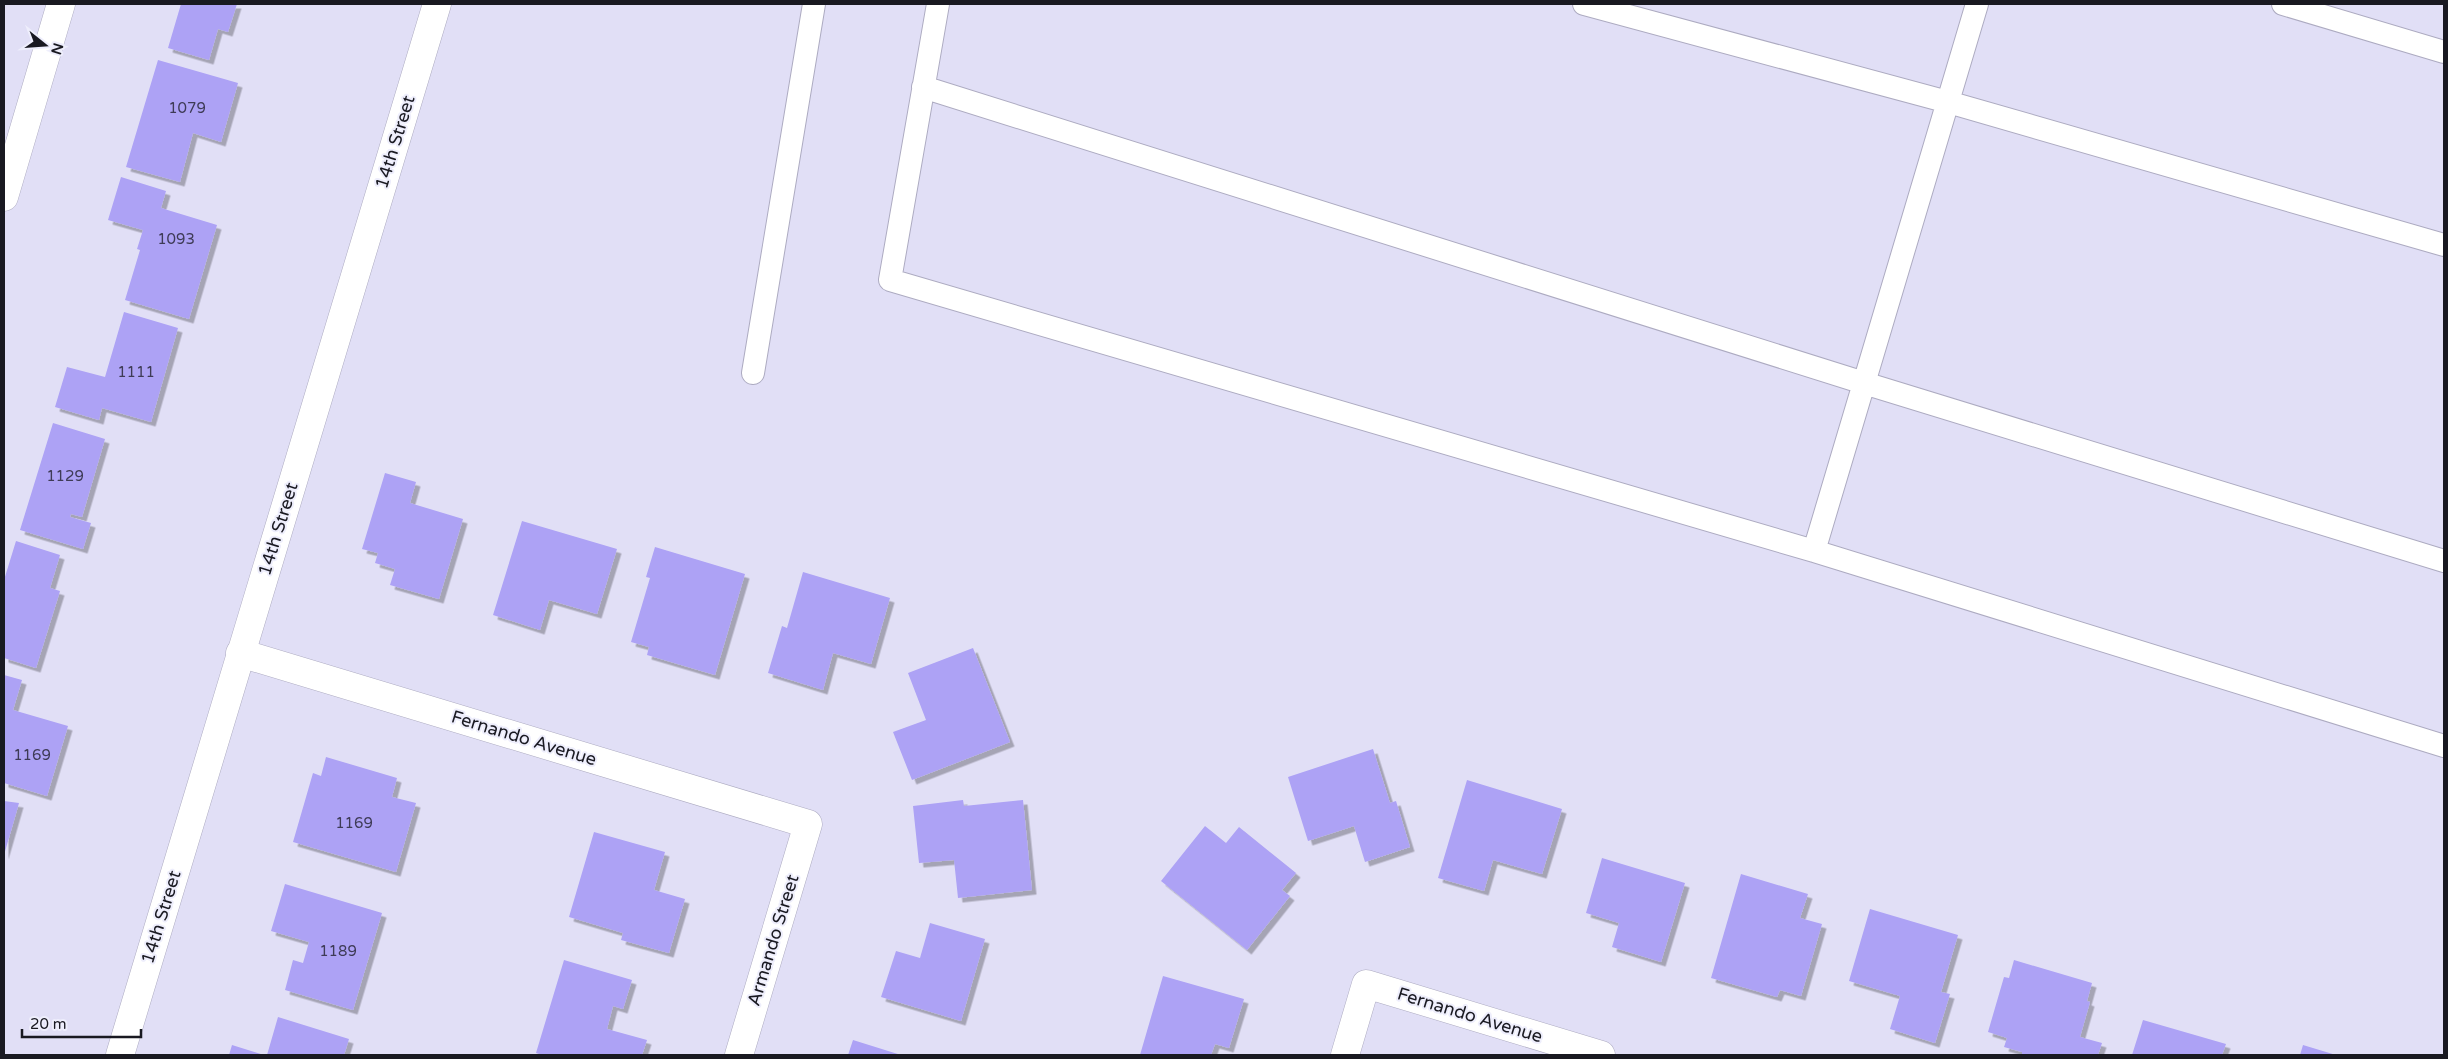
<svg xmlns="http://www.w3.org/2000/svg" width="2448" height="1059" viewBox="0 0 2448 1059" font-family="'Varela Round',sans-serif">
	<defs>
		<filter id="shadow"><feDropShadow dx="4.5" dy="4.5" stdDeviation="0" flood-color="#0004"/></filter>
	</defs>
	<rect width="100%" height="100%" fill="#e1dff6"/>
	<path fill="#ada2f5" filter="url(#shadow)" d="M181,4H237L228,32L218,29L209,60L168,48Z
		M158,60L238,83L221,142L193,133L180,182L126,167Z
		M121,177L166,191L161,208L217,225L189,319L125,300L140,250L137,249L143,230L108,220Z
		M124,312L178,328L151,422L102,408L99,420L55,407L67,367L105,377Z
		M53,423L105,439L82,517L71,514L70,517L91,523L83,549L20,530Z
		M385,473L416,482L410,503L463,519L439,599L390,585L395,569L375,563L378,553L362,549Z
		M522,521L617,549L597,614L549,600L540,630L493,615Z
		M16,541L60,555L50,588L60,591L36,668L4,658V580Z
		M655,547L745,574L715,675L647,655L649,647L631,642L650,578L646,577Z
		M803,572L890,598L871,664L833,653L823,690L768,673L782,626L787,628Z
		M973,648L1010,742L912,780L893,732L926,720L908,673Z
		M4,675L22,680L13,710L68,726L47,796L4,783Z
		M1373,749L1390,803L1396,801L1410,847L1365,862L1354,826L1308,841L1288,777Z
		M326,757L397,778L392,797L416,803L396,872L293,842L313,773L321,776Z
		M1467,780L1562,809L1542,874L1493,860L1484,891L1438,878Z
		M963,800L964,806L1023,800L1032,890L958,898L954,860L919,863L913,806Z
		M4,801L19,803L4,855Z
		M1205,826L1226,843L1239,827L1296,873L1282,890L1290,896L1247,950L1161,881Z
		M594,832L665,852L654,890L685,899L669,953L621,940L623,933L569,917Z
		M1602,858L1685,883L1661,962L1612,947L1619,923L1586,913Z
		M1741,874L1808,894L1800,918L1822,924L1801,996L1780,990L1777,997L1711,978Z
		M285,884L382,913L353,1010L285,990L293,960L303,963L309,942L271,931Z
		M1870,909L1958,935L1941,992L1950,994L1935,1043L1890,1029L1900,996L1849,981Z
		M930,923L985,939L961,1021L881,997L896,951L920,958Z
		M564,960L632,980L623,1009L613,1006L607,1029L647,1040L642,1055H542L536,1053Z
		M2014,960L2092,983L2087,1001L2090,1002L2080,1037L2102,1043L2098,1055H2022V1052L2004,1047L2007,1038L1988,1032L2004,977L2009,978Z
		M1163,976L1244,999L1229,1048L1215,1044L1211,1055H1140Z
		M278,1017L349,1039L344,1055H267Z
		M2143,1020L2226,1044L2222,1055H2132Z
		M853,1040L901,1055H848Z
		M232,1045L264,1055H229Z
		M2303,1045L2336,1055H2300Z"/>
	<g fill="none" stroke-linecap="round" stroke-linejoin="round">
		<g stroke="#adabc1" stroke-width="24">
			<path id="service" d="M938,4L890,280L1814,551L2444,746
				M1584,4L1948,102L2444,245
				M2283,4L2444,52
				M923,87L1864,383L2444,561
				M753,373L814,4
				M1814,551L1977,4"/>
		</g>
		<g stroke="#adabc1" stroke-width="29">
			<path id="minor" d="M4,197L61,4
				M240,653L808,824L739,1055
				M1345,1055L1366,984L1601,1055"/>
		</g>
		<g stroke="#adabc1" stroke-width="29">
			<path id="tertiary" d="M120,1055L437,4"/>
		</g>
		<use href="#service" stroke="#fff" stroke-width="22"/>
		<use href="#minor" stroke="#fff" stroke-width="28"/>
		<use href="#tertiary" stroke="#fff" stroke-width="28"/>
	</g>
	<g text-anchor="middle" stroke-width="4" stroke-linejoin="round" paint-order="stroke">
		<g font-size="15" fill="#3e3b56">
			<text x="187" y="113">1079</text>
			<text x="176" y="244">1093</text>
			<text x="136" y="377">1111</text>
			<text x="65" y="481">1129</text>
			<text x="32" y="760">1169</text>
			<text x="354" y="828">1169</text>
			<text x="338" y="956">1189</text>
		</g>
		<g font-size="18" fill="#191921" stroke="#eeeefc">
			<text transform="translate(395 142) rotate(-73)" y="6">14th Street</text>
			<text transform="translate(278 529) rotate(-73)" y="6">14th Street</text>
			<text transform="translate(524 738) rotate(17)" y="6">Fernando Avenue</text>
			<text transform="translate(161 917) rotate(-73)" y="6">14th Street</text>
			<text transform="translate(773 940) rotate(-73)" y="6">Armando Street</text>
			<text transform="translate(1470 1015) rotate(17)" y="6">Fernando Avenue</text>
		</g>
	</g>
	<rect width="2448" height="1059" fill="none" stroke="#191921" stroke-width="10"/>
	<g transform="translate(45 45) rotate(107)" stroke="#eeeefc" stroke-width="4" paint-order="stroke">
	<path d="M0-4L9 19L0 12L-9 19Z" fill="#191921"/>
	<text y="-8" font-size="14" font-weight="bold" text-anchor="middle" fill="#191921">N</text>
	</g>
	<path d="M22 1029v8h119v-8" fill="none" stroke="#191921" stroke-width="2.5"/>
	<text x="30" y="1029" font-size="15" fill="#191921" stroke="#eeeefc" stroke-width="4" paint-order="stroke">20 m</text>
</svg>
